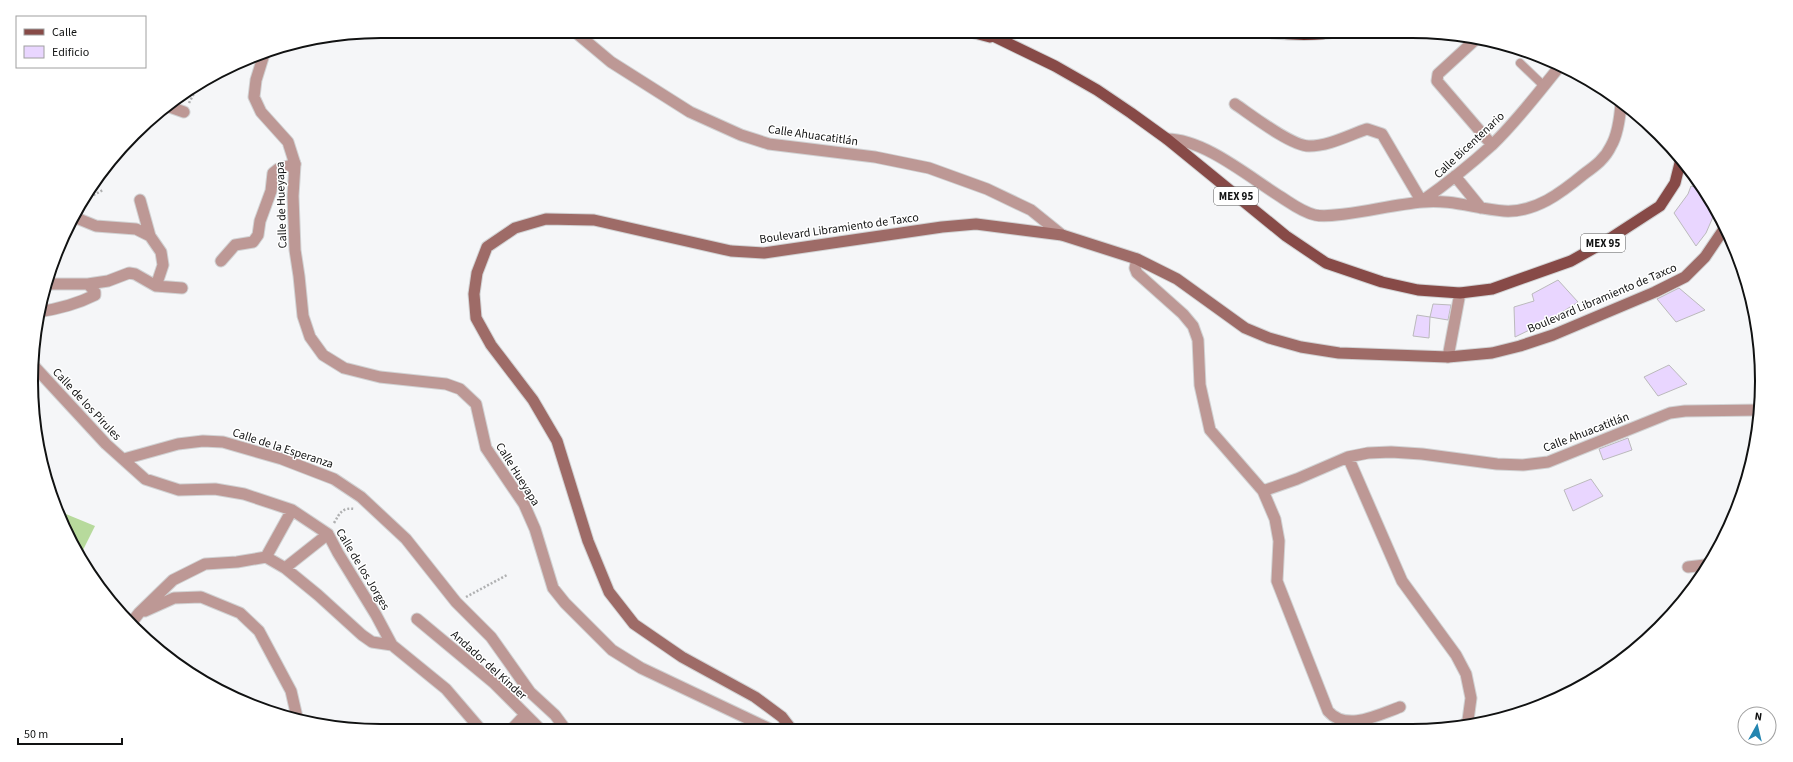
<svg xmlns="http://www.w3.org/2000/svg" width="1793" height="762" viewBox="0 0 1793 762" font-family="'Source Sans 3',sans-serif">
	<rect width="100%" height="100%" fill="#f5f6f8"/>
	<path fill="#b7da9c" d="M61,512L95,526L79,558L78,556Z"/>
	<path fill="#e9d6ff" stroke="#bbbabc" d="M1691,186L1703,190L1716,210L1706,233L1696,246L1674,213L1688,194Z
		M1558,280L1578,302L1548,321L1515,337L1514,307L1534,301L1532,294Z
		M1679,288L1705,310L1676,322L1657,299Z
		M1433,304L1451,305L1448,320L1430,317Z
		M1417,315L1430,317L1429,338L1413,336Z
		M1669,365L1687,384L1658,396L1644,377Z
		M1628,438L1632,450L1603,460L1599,449Z
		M1591,479L1603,496L1573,511L1564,490Z"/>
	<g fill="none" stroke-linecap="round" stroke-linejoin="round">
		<g stroke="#d1d2d3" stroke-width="10">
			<path id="service" d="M1520,63L1544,86"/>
		</g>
		<g stroke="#d1d2d3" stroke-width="13">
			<path id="pedestrian" d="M221,261L235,245L253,242L258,235L260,221L271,191L273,173L278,169L295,164"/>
		</g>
		<g stroke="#d1d2d3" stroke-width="13">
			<path id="minor" d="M574,31L611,62L690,112L741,135L769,144L875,157L929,168L987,189L1031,210L1062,235
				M1474,41L1438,74L1437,81L1492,145
				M265,51L256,80L254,97L261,112L288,142L295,164L293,196L295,250L299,276L303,316L310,337L323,355L344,368L380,377L446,384L460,389L476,404L486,448L524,504L535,529L553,588L565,603L612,650L641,668L772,730
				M1235,104C1250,114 1291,146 1309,146C1329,146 1349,135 1367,129L1382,134L1422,202
				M167,106L184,112
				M1167,139C1204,139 1249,177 1281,197C1292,204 1302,212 1315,215C1325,217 1336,215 1345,214C1371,211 1397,204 1423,202C1450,199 1477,209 1504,211C1535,213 1561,193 1584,174C1595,166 1605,159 1611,146C1618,134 1620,117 1621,103
				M1455,176L1481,208
				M140,200L150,236L161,252L163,265L156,286
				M1422,201C1446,184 1470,165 1492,145C1517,121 1538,93 1560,66
				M74,217L96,226L136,229L150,236
				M1137,259L1135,268L1137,273L1183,314L1193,326L1198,340L1200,385L1210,430L1263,491L1275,519L1279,541L1277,581L1328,711C1346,732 1378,715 1400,707
				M48,284H88L108,281L129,273L135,274L156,286L182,288
				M38,312C58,309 77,304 95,295V292L88,284
				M1448,357L1460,293
				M33,365L106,444L145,479L179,490L215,489L244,494L292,510L328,534L338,553L376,615L392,645L446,689L482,731
				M1348,457L1402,581L1456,655L1466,674L1471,698L1468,720L1464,726
				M124,459L178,444L203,441L223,442L282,459L334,479L361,497L406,539L456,602L491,637L530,692L555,715L566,730
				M1263,491L1297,479L1348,457L1368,453L1391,452L1422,454L1497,464L1523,465L1548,462L1670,413L1685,411L1760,410
				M266,557L292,510
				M1688,567L1705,565
				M285,568L328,534
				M145,611L174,598L201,597L240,613L259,631L291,691L297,717
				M417,619L494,683L542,731
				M132,622L139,613L173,580L205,564L237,562L266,557L285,568L318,595L362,635L372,642L392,645
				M510,731L525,715"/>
		</g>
		<g stroke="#d1d2d3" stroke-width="13">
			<path id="secondary" d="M792,730L782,717L755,697L682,657L634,624L609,592L588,541L557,441L533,400L491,345L476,318L474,294L477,273L487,247L515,228L546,219L594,220L731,251L764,253L942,227L976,224L1062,235L1137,259L1177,279L1245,328L1269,338L1301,347L1339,353L1448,357L1492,353L1520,346L1553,335L1655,292L1685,277L1705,257L1726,226"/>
		</g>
		<g stroke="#d1d2d3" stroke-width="13">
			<path id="primary" d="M967,31L990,37
				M983,31L1055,66L1097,90L1131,113L1167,139L1286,236L1326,263L1382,282L1418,290L1460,293L1492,289L1571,261L1603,243L1660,206L1675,183L1681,159"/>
		</g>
		<g stroke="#d1d2d3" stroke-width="14">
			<path id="motorway" d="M1260,31C1285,34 1313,36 1339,31"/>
		</g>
		<path stroke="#afb0b1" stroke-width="2.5" stroke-dasharray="2 2" stroke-linecap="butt" d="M189,103L200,82
			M86,196L90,197L103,190
			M334,523C340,513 342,507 355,509
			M466,597L507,575"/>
		<use href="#service" stroke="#bd9895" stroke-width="8"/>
		<use href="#pedestrian" stroke="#bd9895" stroke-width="11"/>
		<use href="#minor" stroke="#bd9895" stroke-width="11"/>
		<use href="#secondary" stroke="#9e6b67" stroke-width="11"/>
		<use href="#primary" stroke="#874a47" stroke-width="11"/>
		<use href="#motorway" stroke="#722e2b" stroke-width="12"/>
	</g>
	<g text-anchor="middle" stroke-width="3" stroke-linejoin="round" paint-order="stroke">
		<g fill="#fff" stroke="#585959" stroke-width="1">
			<rect x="1214" y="187" width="44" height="18" rx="3"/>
			<rect x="1581" y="234" width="44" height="18" rx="3"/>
		</g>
		<g font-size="11" font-weight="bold" fill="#111212">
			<text x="1236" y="200">MEX 95</text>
			<text x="1603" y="247">MEX 95</text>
		</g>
		<g font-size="12" fill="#111212" stroke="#fff">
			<text transform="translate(813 135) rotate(8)" y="4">Calle Ahuacatitlán</text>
			<text transform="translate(1469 145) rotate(-43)" y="4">Calle Bicentenario</text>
			<text transform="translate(281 205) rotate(-92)" y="4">Calle de Hueyapa</text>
			<text transform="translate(839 228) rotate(-8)" y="4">Boulevard Libramiento de Taxco</text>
			<text transform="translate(1602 298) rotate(-23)" y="4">Boulevard Libramiento de Taxco</text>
			<text transform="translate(87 404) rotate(47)" y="4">Calle de los Pirules</text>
			<text transform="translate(1586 432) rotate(-21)" y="4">Calle Ahuacatitlán</text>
			<text transform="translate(283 448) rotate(18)" y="4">Calle de la Esperanza</text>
			<text transform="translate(518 474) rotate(58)" y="4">Calle Hueyapa</text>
			<text transform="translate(363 569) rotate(59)" y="4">Calle de los Jorges</text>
			<text transform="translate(489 665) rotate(42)" y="4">Andador del Kinder</text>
		</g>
	</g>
	<path d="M0 0H1793V762H0ZM381 38H1412A343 343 0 0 1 1755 381V381A343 343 0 0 1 1412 724H381A343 343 0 0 1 38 381V381A343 343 0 0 1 381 38Z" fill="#fff" fill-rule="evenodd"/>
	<path fill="none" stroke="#111212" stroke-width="2" d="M381 38H1412A343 343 0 0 1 1755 381V381A343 343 0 0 1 1412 724H381A343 343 0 0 1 38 381V381A343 343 0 0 1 381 38Z"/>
	<rect x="16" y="16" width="130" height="52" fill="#ffffff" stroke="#a0a0a0"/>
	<rect x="24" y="29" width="20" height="6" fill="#874a47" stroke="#a0a0a0"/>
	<text x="52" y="36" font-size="12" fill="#111212">Calle</text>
	<rect x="24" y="46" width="20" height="12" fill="#e9d6ff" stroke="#a0a0a0"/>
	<text x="52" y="56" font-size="12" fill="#111212">Edificio</text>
	<g transform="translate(1757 726) rotate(8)"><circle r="19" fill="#ffffff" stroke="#a0a0a0"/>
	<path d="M0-3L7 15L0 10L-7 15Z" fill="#2385b0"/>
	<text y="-6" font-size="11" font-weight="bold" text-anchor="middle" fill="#111212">N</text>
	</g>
	<path d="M18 738v6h104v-6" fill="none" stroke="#111212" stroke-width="2"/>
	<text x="24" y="738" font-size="12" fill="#111212" stroke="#ffffff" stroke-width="3" paint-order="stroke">50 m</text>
</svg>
